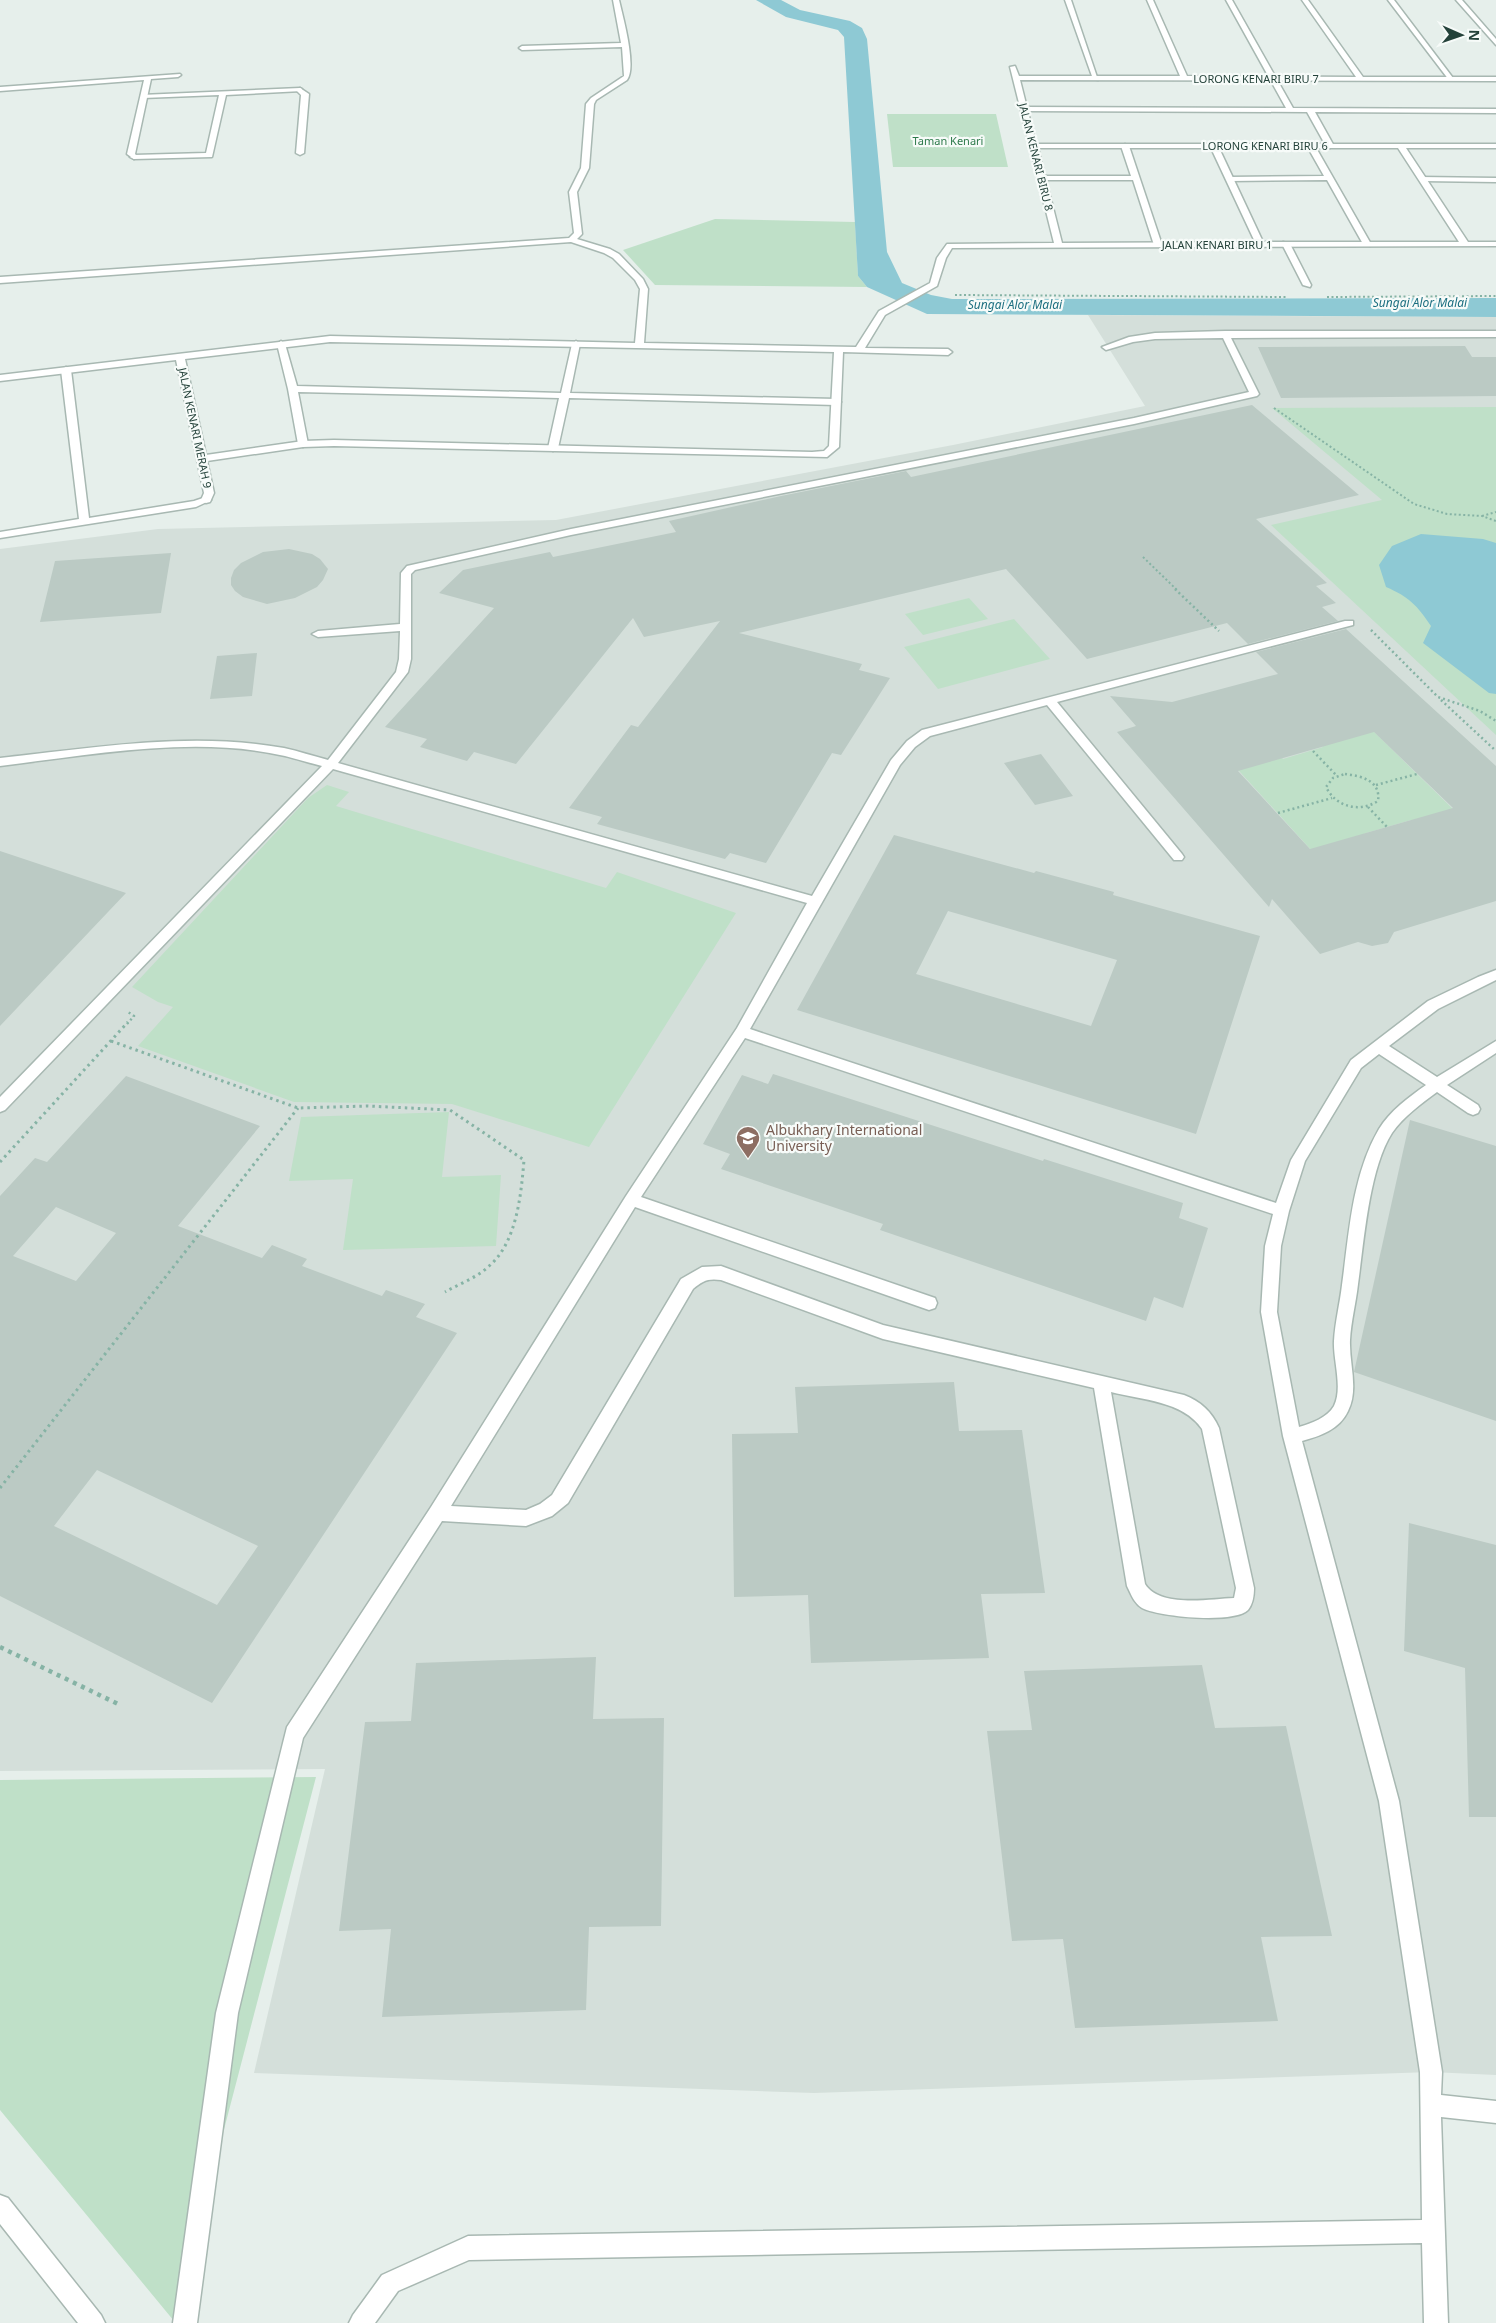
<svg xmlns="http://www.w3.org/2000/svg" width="1496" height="2323" viewBox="0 0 1496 2323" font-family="'Noto Sans',sans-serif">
	<rect width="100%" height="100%" fill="#e6efeb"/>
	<path fill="#d4dfda" d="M1088,315L1496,317V2075L1431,2072L814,2093L254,2073L325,1769L0,1771V549L158,529L556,520L953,445L1145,406Z"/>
	<path fill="#bfe0c8" d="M887,114H996L1008,167H893Z
		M715,219L855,222L858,276L867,287L655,285L623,250Z
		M1496,407V735L1271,525L1382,500L1272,408Z
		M969,598L988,619L923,635L905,614Z
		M1014,619L1050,659L938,689L904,647Z
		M1366,724L1458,814L1417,826L1411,820L1366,833L1323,863L1230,761L1275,750L1283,759L1323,747L1315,738Z
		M327,785L349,792L336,806L606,888L617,872L736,913L589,1147L452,1104L294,1102L138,1046L173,1007L158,1002L132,987L308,798Z
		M449,1112L442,1177L501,1175L496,1246L343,1250L353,1179L289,1181L301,1117Z
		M316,1777L174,2321L0,2110V1780Z"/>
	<path fill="#8ec9d4" d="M756,0H781L800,10L850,21L862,28L867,39L887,252L902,283L931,295L952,299L1496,298V317L927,314L867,287L858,276L844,37L838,30L786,17Z
		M1421,534L1483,539L1496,543V694L1489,693L1423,643L1431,626C1417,605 1409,597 1386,587L1379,565L1392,546Z"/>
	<path fill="#bbcac4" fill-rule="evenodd" d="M1465,346L1472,357H1496V396L1281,398L1258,347Z
		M1252,405L1359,495L1256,519L1327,583L1316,586L1336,603L1322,607L1338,621L1248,644L1227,623L1087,659L1006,569L739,633L862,664L859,670L890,678L841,755L832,753L766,863L730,853L725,859L597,824L602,817L569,808L631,725L638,727L720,621L644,637L633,618L516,764L474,752L467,761L420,747L427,739L385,727L494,608L439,593L463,570L550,552L553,557L676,532L669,521L781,496L906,471L911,477Z
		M289,549L312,554L320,559L328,569L323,580L317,587L295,598L267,604L243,597L235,591L231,585V578L234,570L241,563L263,552Z
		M171,553L161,613L40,622L55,561Z
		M1346,629L1496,766V901L1394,932L1388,943L1372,946L1358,942L1320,954L1272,899L1269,907L1117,732L1136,726L1110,696L1172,702L1278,674L1256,652ZM1374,732L1453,808L1310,849L1238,771Z
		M257,653L252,696L210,699L217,656Z
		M1041,754L1073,796L1035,805L1004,763Z
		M894,835L1034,873L1036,871L1114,892L1113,895L1260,936L1196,1134L797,1010ZM948,911L1117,960L1091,1026L916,974Z
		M0,851L126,893L0,1026Z
		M773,1074L1043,1161L1044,1159L1183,1203L1179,1218L1208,1228L1183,1308L1154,1297L1146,1321L880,1230L883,1224L721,1169L730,1154L703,1144L742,1075L768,1084Z
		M126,1076L260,1126L178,1226L262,1258L272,1245L307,1259L302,1266L382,1296L386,1290L425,1304L416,1317L457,1333L212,1703L0,1596V1196L35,1158L47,1162ZM56,1207L116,1233L76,1281L13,1256ZM97,1470L258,1546L217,1605L54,1526Z
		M1410,1120L1496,1146V1421L1354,1372Z
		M954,1382L959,1431L1022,1430L1045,1593L981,1594L989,1658L811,1663L808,1595L734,1597L732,1434L798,1433L795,1387Z
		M1409,1523L1496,1545V1817H1469L1465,1668L1404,1651Z
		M596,1657L593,1719L664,1718L661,1926L589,1927L586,2010L382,2017L391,1929L339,1931L365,1722L411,1721L416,1663Z
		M1202,1665L1215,1728L1286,1726L1332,1936L1261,1937L1278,2021L1075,2028L1063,1939L1012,1941L987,1731L1032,1730L1024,1671Z"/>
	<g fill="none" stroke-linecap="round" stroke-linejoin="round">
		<g stroke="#a8b8b2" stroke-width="3">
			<path id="lane" d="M1065,0H1071L1098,80L1093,79Z
				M1226,0H1232L1293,108L1496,109V113L1315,112L1334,146L1330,148L1326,146L1307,112L1024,111L1020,109L1024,107L1286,108Z
				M1388,0H1394L1453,78V80H1449Z
				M300,88L302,89V91L226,95L212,157L134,159L130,157L134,155L206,153L219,95L143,98L141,97V95Z
				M1125,144L1129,146L1162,245L1161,247L1154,245L1133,180H1041L1037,178L1041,176H1131L1121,146Z
				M1311,144L1315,146L1371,244L1370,246L1363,244L1327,180L1230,181L1226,179L1230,177L1324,176L1307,146Z
				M1420,177L1496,178V182L1423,181L1419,179Z
				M1283,242L1290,244L1311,285L1310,287L1303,285L1282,244Z
				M1225,331H1496V337L1231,338L1259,394L1257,396L1134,424L571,535L415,570L411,574V659L408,672L338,763L812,896L891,760L907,741L922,730L1345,621H1353V625L1057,702L1182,854L1184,857L1182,860H1174L1047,705L930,736L915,747L900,765L750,1029L1276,1203L1291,1160L1351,1060L1428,1001L1478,977L1496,970V980L1438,1009L1389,1046L1437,1077L1496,1041V1053L1447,1085L1478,1105L1480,1109L1478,1113L1473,1115L1468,1113L1437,1092C1421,1104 1404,1116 1392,1133C1369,1169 1364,1241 1358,1284C1356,1303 1351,1321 1350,1340C1349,1364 1359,1389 1348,1411C1339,1430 1320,1436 1302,1441L1399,1801L1442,2072L1441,2095L1496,2101V2123L1441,2117L1448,2323H1424L1422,2243L469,2260L398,2291L375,2323H349L353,2315L382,2275L468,2236L1422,2220L1420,2072L1379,1801L1283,1436L1261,1312L1265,1246L1273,1214L745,1038L641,1197L935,1298L937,1303L935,1308L929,1310L635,1207L451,1506L526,1510L540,1504L552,1495L681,1279L702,1267L721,1266L883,1325L1184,1395C1200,1401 1212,1412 1219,1428L1254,1588C1254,1595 1253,1604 1248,1610C1234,1624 1159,1617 1142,1608C1134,1603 1131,1594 1127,1586L1094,1388L883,1339L721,1280C708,1278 702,1281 693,1289L568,1503L552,1516L526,1526L442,1521L303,1738L238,2013L197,2323H173L216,2013L287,1727L431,1507L626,1196L737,1028L807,903L333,769L5,1110L0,1112V1097L322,766C310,763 297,759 285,756C195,735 91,755 0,766V758C94,748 190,731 284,748C298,751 313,756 328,760L396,672L399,659L400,631L318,637L312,634L318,631L400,624L401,573L407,566L571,529L1134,418L1249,392L1223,338L1155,339L1133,342L1106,350L1102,347L1129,337L1155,333ZM1379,1054L1426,1085C1409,1097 1390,1111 1379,1129C1352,1175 1349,1234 1342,1285C1340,1303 1335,1322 1334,1341C1333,1360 1343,1388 1334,1406C1327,1418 1312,1423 1299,1427L1277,1312L1281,1246L1289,1211L1305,1161L1361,1068ZM1111,1392C1142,1400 1183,1401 1202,1429L1236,1588L1234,1598C1209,1599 1160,1608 1145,1584Z
				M576,341L580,344L570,393L836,399L841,402L836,405L569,398L558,448L553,451L548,448L559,398L298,392L308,444L303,447L298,444L288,389L277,344L281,341L285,344L297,386L561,393L572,344Z
				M66,367L71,370L89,518L194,501L206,497L211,500L196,507L0,538V532L79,519L61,370Z"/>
		</g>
		<g stroke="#a8b8b2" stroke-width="3">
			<path id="street" d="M613,0H619C623,17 637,67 627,80L596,100L594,104L589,168L577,192L582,234L577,239L610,249L619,254L643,279L648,289L644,343L856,347L879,311L930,283L937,258L947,244L1054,243L1010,67L1015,66L1019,76H1180L1147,0H1153L1187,76L1356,77L1302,0H1308L1363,77H1496V81L1020,80L1036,144H1496V148H1406L1468,242H1496V246L952,248L946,258L937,286L885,315L865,348L948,349L952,352L948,355L843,352L839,447L827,457L334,446L303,447L207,461L214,493L210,502L206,503L201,500L204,493L176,360L0,381V375L330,336L635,343L640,289L635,280L613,258L604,253L571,242L0,283V277L569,238L574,233L569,192L581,168L586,104L591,98L624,76L622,47L522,50L519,48L522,46L621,43ZM1038,148H1211L1255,242L1062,243ZM1219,148H1398L1459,242H1263ZM330,342L834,352L829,446L824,451L812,452L334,440L303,441L206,455L185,359Z
				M1456,0H1462L1496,39V45Z
				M180,74L181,75L178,77L151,79L135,154L138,157L134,159L127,154L144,80L0,91V87Z
				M300,88L309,94L304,153L300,155L296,153L301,95L296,90Z
				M0,2195L8,2198L101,2315L105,2323H78L0,2224Z"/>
		</g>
		<path stroke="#86b3a5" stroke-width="2" stroke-dasharray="2 2.5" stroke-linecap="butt" d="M955,295L1288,297
			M1327,297L1496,296
			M1274,408L1414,504L1447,514L1482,516L1496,521
			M1482,516L1496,512
			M1143,557L1177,590"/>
		<path stroke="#86b3a5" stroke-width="2.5" stroke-dasharray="2 3" stroke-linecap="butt" d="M1175,589L1219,631
			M1371,630L1438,697L1480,711L1496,721
			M1441,700L1496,751
			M1313,751L1337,776
			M1345,774C1362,776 1381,781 1378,801C1359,813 1336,807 1326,787L1333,778Z
			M1376,785L1417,774
			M1368,807L1387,827
			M1278,813L1332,798
			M127,1024L134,1016L128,1012"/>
		<path stroke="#86b3a5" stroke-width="3" stroke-dasharray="2.5 4" stroke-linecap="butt" d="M111,1041L298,1108L368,1106L450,1110L524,1160C521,1195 517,1243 488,1267C476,1278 459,1284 445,1292
			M0,1162L128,1022
			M0,1488L298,1108"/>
		<path stroke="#86b3a5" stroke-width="4.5" stroke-dasharray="4 5" stroke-linecap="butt" d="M0,1647L118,1704"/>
		<use href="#lane" fill="#fff" fill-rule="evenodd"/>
		<use href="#street" fill="#fff" fill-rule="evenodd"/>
	</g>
	<defs>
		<g id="university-pin" transform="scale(1.25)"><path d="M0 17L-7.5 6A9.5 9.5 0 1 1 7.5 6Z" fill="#8d6e63" stroke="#f7fbf9"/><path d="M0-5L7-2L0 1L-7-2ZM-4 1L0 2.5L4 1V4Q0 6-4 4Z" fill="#fff"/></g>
	</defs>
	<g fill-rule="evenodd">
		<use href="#university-pin" x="748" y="1138"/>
	</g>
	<g text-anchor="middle" stroke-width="4.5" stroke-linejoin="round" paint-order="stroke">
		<g font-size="11" fill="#24423a" stroke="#f7fbf9">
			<text x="1256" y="83">LORONG KENARI BIRU 7</text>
			<text x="1265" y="150">LORONG KENARI BIRU 6</text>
			<text transform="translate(1036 157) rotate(76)" y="4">JALAN KENARI BIRU 8</text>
			<text x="1217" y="249">JALAN KENARI BIRU 1</text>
			<text transform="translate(195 428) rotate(78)" y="4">JALAN KENARI MERAH 9</text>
		</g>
		<g font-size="11" fill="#2d7a4b" stroke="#f7fbf9">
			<text x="948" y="145">Taman Kenari</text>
		</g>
		<g font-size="12" font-style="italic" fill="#1c6f80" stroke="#f7fbf9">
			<text x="1420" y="307">Sungai Alor Malai</text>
			<text x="1015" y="309">Sungai Alor Malai</text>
		</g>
		<g font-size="14" fill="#785e54" stroke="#f7fbf9" text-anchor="start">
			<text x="766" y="1135">Albukhary International<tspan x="766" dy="16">University</tspan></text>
		</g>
	</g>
	<g transform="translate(1461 35) rotate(92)" stroke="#f7fbf9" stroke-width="4" paint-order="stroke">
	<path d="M0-4L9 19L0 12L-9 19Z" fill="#24423a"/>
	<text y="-8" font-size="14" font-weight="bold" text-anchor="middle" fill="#24423a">N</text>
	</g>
</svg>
